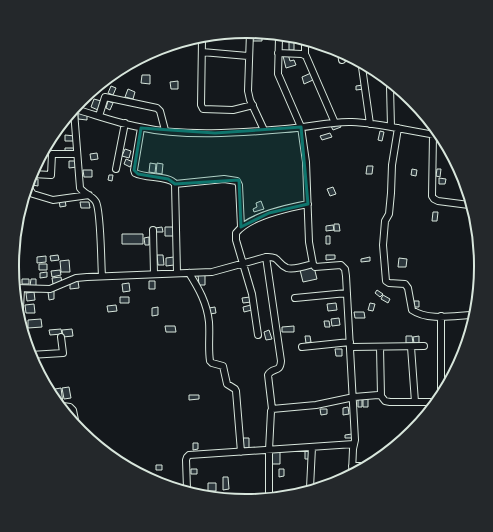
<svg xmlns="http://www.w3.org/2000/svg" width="493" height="532" viewBox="0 0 493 532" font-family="'Roboto Serif',serif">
	<rect width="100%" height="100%" fill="#14181c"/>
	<path fill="#2c363c" stroke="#d8e6dc" d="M252,37H262V41H252Z
		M289,40L294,41V50H289Z
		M288,54L290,61L294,60L296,65L286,68L283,56Z
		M311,73L313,80L304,84L302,77Z
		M142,75H150V84L141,83Z
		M178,81V89H171L170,82Z
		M363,85L364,89L356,90V86Z
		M111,86L116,88L113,95L108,93Z
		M128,89L135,92L133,99L125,97Z
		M94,99L101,101L98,110L91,107Z
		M108,101L113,103L110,110L106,108Z
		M78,113L87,114V120L78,119Z
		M339,123L341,127L333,130L331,126Z
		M380,131L384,132L382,141L378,140Z
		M330,133L332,137L322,140L320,136Z
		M65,135L75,136L74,141H65Z
		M65,148H75V152H65Z
		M125,149L131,151L129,158L122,156Z
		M97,153L98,159L91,160L90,154Z
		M126,159L133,162L130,167L124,164Z
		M69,161H77V167L69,168Z
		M150,163L156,164L155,173L149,172Z
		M157,163L163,164L162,174L156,173Z
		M367,166H373L372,174H366Z
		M412,169L417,170L416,176L411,175Z
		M437,169H441L440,177L436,176Z
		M83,170H92V177H84Z
		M109,175H113L112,181L108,180Z
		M439,178L446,179L445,184H439Z
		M33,179H38V186L32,185Z
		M333,187L336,194L330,196L327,189Z
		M59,200H65L66,206L60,207Z
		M261,201L264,209L254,212L253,209L257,207L256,203Z
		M80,202H89L90,208H81Z
		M433,212H438L437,221H432Z
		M334,224H339L340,231H334Z
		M333,225L334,230L326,231V226Z
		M162,227L163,232H155V228Z
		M165,227H174V236H165Z
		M122,234H143V244H122Z
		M326,236H330V244H326Z
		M149,237V245H145L144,238Z
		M58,255L59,260L51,261L50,256Z
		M157,255H163L164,265H158Z
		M326,255H335V259L326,260Z
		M46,256V262L37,263V257Z
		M174,257V265L166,266V258Z
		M370,257V261L361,262V259Z
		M399,258L407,259L406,267H398Z
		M69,260L70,272H61L60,261Z
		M39,264H47V270H39Z
		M314,267L317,279L303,282L300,270Z
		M60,270L61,275L52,277L51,271Z
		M47,272V277L40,278V273Z
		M198,275H205V285H199Z
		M61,277L62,283L53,284L52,278Z
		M22,279H29V284H22Z
		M31,279H36V286H30Z
		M78,281L79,288L70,289V282Z
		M149,281H155V289H149Z
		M129,283L130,291L123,292L122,284Z
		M377,290L383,294L380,297L375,293Z
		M54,291V299L49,300L48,292Z
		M34,292L35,300L27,301L26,293Z
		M383,295L390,299L388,303L381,299Z
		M120,297H129V303H120Z
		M250,297L251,302L243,303L242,298Z
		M414,301H419V307H414Z
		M336,303L337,310L328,311L327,304Z
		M370,303L375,304L373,311L368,310Z
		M34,304L35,313H26L25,305Z
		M116,305L117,311L108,312L107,306Z
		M251,305L252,310L244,312L243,307Z
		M158,307V315L152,316V308Z
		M215,307L216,313L210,314L209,308Z
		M354,312H364L365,318H355Z
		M339,318L340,325L332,326L331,319Z
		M41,319L42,327L28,328V320Z
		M324,321H329L330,327H325Z
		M165,326H175L176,332H166Z
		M294,326V332H282V327Z
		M61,329L62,334L50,335L49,330Z
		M72,329L73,336L63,337L62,330Z
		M269,330L272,339L266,340L264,332Z
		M305,336H310L311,342L306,343Z
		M406,336H412L413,343H406Z
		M419,336V343H414L413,337Z
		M335,349H342V356H336Z
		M69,387L71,398L64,399L62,388Z
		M61,388L63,403H62L57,396L55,389Z
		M189,395H199V399L189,400Z
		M358,398H362V407H358Z
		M363,398H368V407H363Z
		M348,407L349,414L343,415V408Z
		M320,409H327V414L321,415Z
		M352,434V438H345V435Z
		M243,438H249V448H243Z
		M193,443H198V449L193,450Z
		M305,450H311V459H305Z
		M272,451H280V464H272Z
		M156,465H162V470H156Z
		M191,469H197V474H191Z
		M279,469H284V476L279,477Z
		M223,477H228L229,489L223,490Z
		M208,483H216V491H208Z"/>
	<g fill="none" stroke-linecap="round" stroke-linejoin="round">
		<g stroke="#d8e6dc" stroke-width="8">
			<path id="minor" d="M250,32L248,91L250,100L264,130
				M279,38L278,74L301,127L306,162L309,242L313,264L315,267L341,265L345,269L346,276L355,440L353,449L352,472
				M202,40L201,105L203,109L233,110L253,105
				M305,43V54
				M202,52L248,56
				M341,52L342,60
				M278,53L302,54L306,56L335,123
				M362,67L370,124
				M390,86L391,127
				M75,109C96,115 118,123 139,127C183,137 240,133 285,129C307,128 330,121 352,122C380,123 408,131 436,135
				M74,111L80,188C84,194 92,195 96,202C101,211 101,263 102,276
				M99,116L105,97L157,108L160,111L165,130
				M141,128L134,170L135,173C146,179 169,175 175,184L177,273
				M398,128L392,165L391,193L389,214L385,221L383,245L386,281L389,283L405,284L408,288L412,310C428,321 453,316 471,315
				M433,135L432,196L434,199L438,201L469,205
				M116,169L125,123
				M32,174L51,175L52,154H77
				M175,184L224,179L237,181L239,185L241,227
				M28,187L33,194L53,200L89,195
				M153,230L154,274
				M266,257L281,361C280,374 273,366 268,375L272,409
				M189,273C199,289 207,303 209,322C210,335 208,348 210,361L212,363L223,366L227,384L235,389L236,391L241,452
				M16,288L50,289L76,278L87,277L212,272L266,257C280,256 277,264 287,268C294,270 306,266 313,264
				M295,298L347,293
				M20,308L21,289
				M258,335L252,294L236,240V233C249,216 287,208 308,204
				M302,347L350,342
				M351,347L424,346
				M380,347L381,396
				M411,347L415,402
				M30,355L63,353L61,337
				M441,389V316
				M63,406L70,407L73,410L76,425
				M352,466H361
				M310,488L312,447
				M187,489L186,460L187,457L189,455L354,444
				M269,496V450L271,411L272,409L316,405L354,397L378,395L381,396L385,401L390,402H432"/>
		</g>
		<use href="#minor" stroke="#14181c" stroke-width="6"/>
	</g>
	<path fill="#0f766e" fill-opacity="0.2" stroke="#0f766e" stroke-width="3" stroke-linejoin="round" d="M301,127L308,204L269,213L241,227L239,180L175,184L168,179L138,174L134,170L141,128L215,133Z"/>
	<path d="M0 0H493V532H0ZM246 38H247A227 227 0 0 1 474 265V267A227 227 0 0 1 247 494H246A227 227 0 0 1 19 267V265A227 227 0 0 1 246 38Z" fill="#24282b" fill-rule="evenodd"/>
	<path fill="none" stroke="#d8e6dc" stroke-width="2" d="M246 38H247A227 227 0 0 1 474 265V267A227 227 0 0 1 247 494H246A227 227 0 0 1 19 267V265A227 227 0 0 1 246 38Z"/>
</svg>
